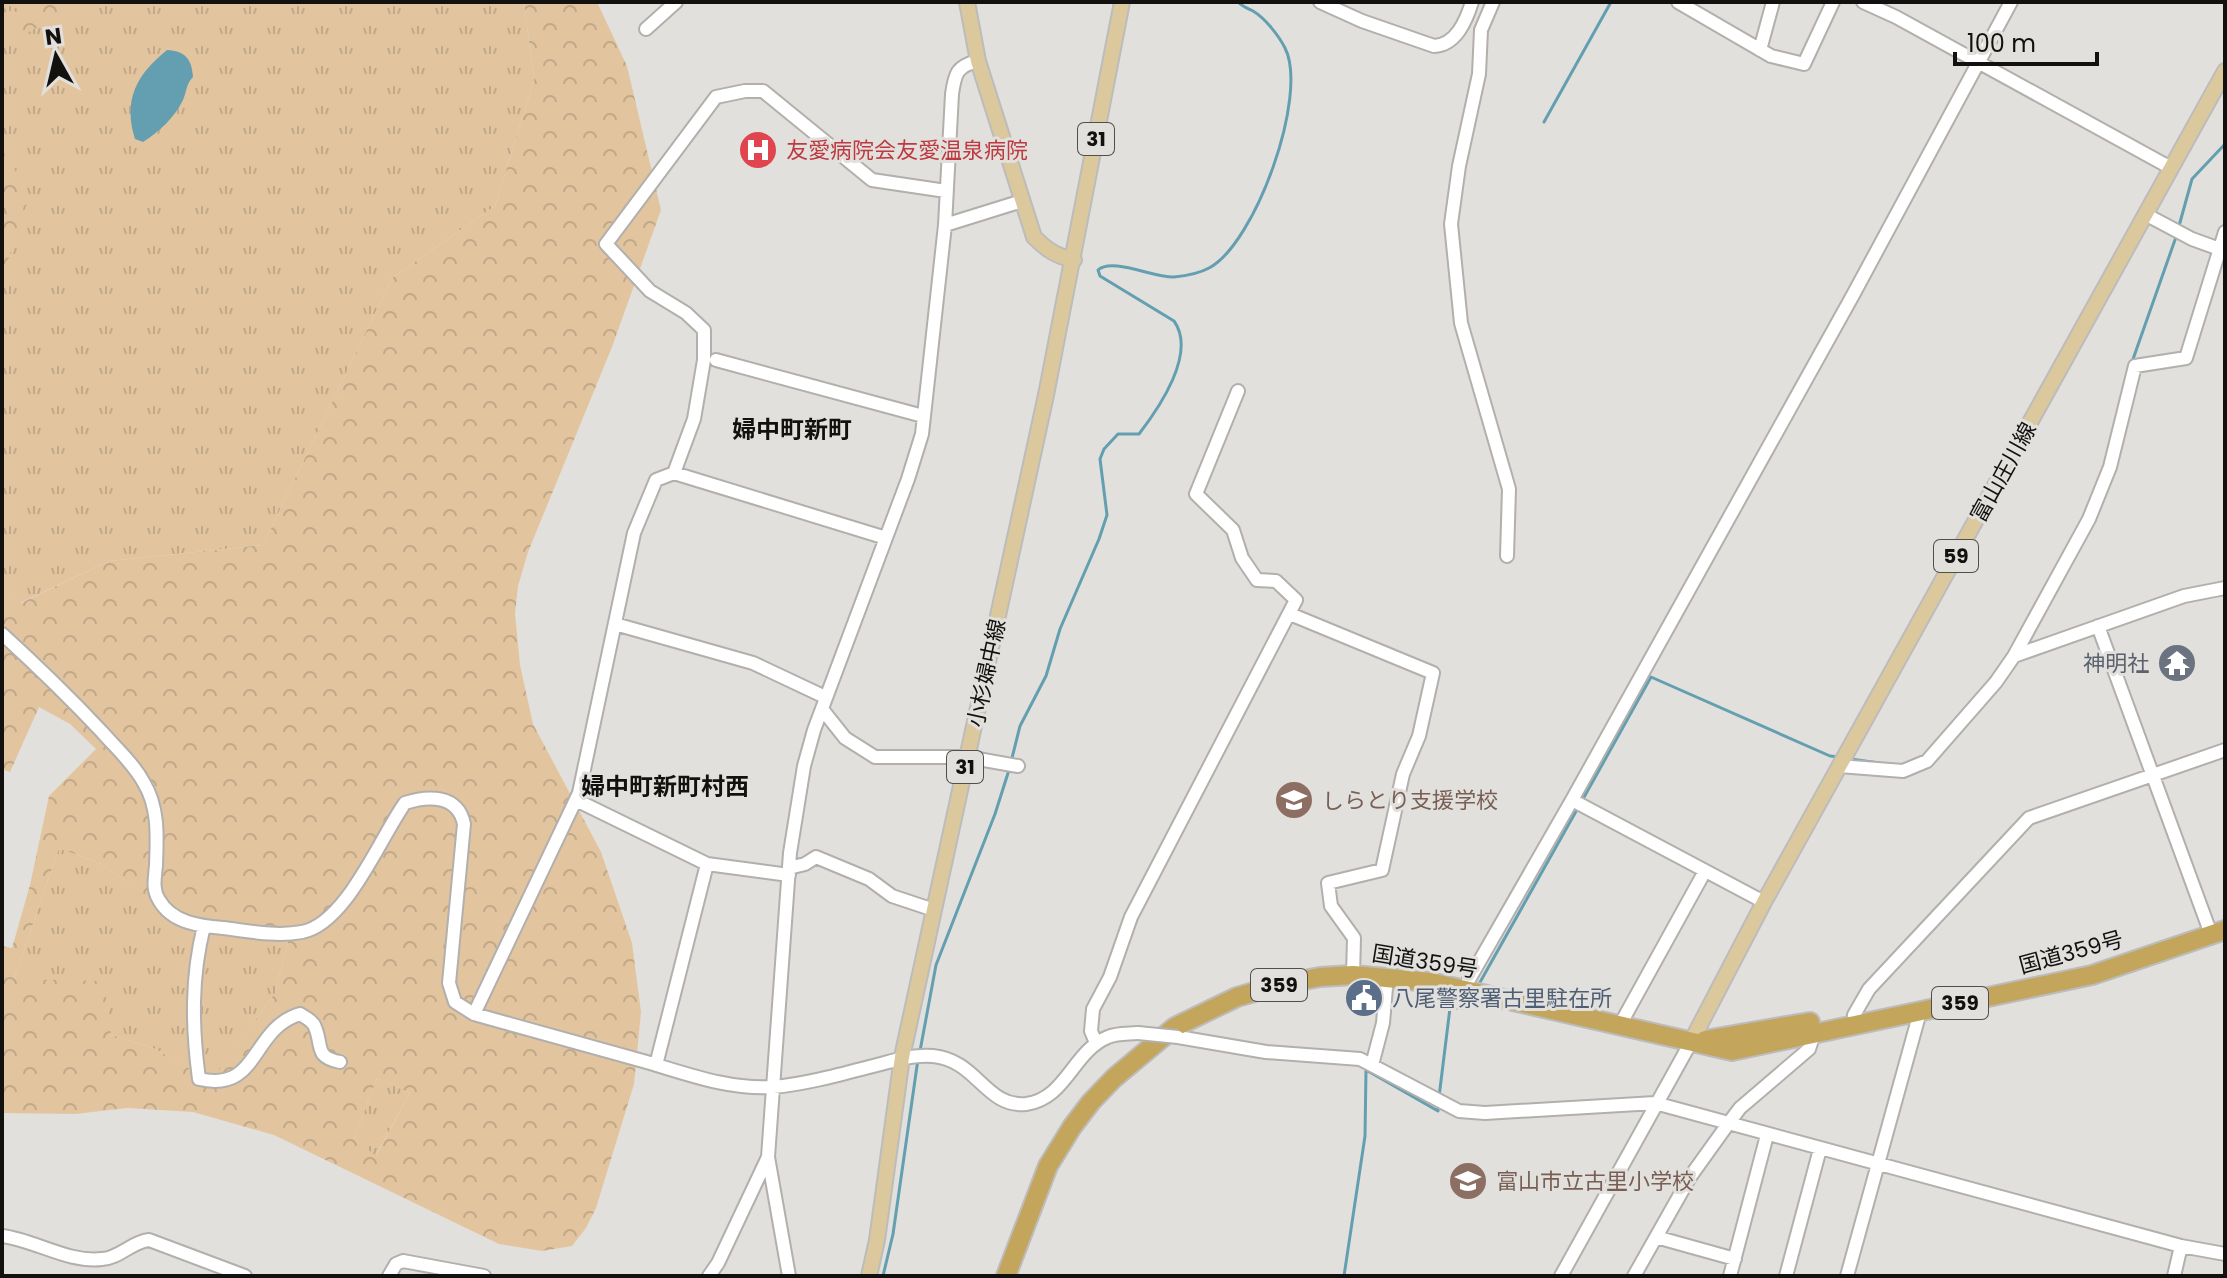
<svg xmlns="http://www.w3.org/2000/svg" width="2227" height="1278" viewBox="0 0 2227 1278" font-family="Poppins,'Noto Sans JP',sans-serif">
	<defs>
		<pattern id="grass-tufts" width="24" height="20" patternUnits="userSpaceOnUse" patternTransform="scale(2)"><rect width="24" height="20" fill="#e2c59f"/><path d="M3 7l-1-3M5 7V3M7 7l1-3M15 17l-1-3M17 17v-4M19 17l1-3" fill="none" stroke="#c1a888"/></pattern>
		<pattern id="forest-crowns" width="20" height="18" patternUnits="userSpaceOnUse" patternTransform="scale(2)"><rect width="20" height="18" fill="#e2c59f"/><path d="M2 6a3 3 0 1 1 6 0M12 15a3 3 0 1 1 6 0" fill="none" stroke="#c1a888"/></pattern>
	</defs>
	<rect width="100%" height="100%" fill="#e2e0dc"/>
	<path fill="url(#grass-tufts)" d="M2,2H524L534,80L495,206L392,278L263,545L109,561L20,603L2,595Z
		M59,848L101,864L184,921L288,942L275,993L211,1082L155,1049L111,1035L14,979Z
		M377,1078L410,1093L375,1157L354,1138Z"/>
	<path fill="url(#forest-crowns)" fill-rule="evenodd" d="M46,2H91L20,36L2,40V13Z
		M524,2H597L627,66L661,210L612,347L528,552L518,586L515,614L520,665L533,724L601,852L632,943L641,1012L634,1084L596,1208L586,1228L572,1246L542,1251L499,1244L274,1135L193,1112L127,1108L75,1114L2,1113V946L12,948L30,885L49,796L96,749L70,724L39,707L10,772L2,769V595L21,603L109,561L263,545L392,278L495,206L534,80ZM59,848L101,864L184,922L288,942L275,993L211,1081L155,1049L111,1035L104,981L14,979ZM377,1078L410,1093L376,1156L354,1138Z
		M2,150L26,188L27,203L2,278V225L9,214L2,197Z"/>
	<path fill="#639fb0" d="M167,50C185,51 192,59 193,77C186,84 187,91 183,100C175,117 159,132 143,142L135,139C123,100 136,75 167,50Z"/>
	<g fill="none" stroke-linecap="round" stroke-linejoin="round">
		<path stroke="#639fb0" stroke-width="3" d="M1544,122L1611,2
			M2179,226L2192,179L2225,144
			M2132,362L2176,237
			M1987,684L1999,667
			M1924,756L1961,713
			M1851,759L1879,763
			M1011,762L1020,726L1046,676L1060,629L1099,539L1107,515L1100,459L1104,449L1118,434H1139C1159,408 1197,353 1174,321L1100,276L1098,270C1112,257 1154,278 1174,277C1184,276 1200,273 1209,268C1255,244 1309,95 1285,48C1279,36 1265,18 1253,11C1247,8 1243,7 1238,2
			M1583,799L1651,677L1830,756L1839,757
			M1479,984L1579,806
			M920,1051L936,965L995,814L1009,770
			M1439,1097L1450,1008H1464L1471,998
			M883,1276L893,1234L918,1059
			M1344,1276L1365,1136L1366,1070L1438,1111V1105"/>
		<g stroke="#b2afac" stroke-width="16">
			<path id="minor" d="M1320,2L1362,21L1434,46C1456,45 1466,21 1472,2
				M1493,2L1481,30L1479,74L1459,166L1451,224L1461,323L1509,489L1507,556
				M1678,2L1771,56L1804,64L1833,2
				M1863,2L1896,17L2171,168
				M646,29L676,2
				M1760,50L1773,2
				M2145,214L2192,239L2225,251
				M945,225L1022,201
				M716,360L923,416
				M674,473L694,419L704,360V330L686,313L650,291L606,244L716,97L745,91H763L872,180L946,191
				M1290,614L1433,673L1419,736L1403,774L1382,870L1328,883L1331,906L1354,938L1353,975
				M615,624L753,663L823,696
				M2098,626L2208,926
				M2,634C36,665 70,698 102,732C116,748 134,764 144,783C159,808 157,837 156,865C155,878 152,889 159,900C172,923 200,926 223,928C248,931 276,937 302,932C346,924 380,838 405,803C429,795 458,795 464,824L449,983L455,1002L474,1014C530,1030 586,1045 643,1061C685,1073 728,1090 773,1087C806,1084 842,1074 873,1066C893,1061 912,1054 933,1056C977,1060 986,1108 1026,1104C1066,1099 1073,1051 1108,1037C1117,1033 1128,1034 1138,1033
				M2014,656L2089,519L2110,467L2135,366L2186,358L2225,232
				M822,709L845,738L875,757H967L1018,766
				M1839,766L1903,771L1927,761L1996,682L2014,656L2184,596L2225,588
				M576,800L707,864L656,1065
				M1572,800L1764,902
				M707,864L789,875
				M789,868L805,864L816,857L869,879L892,896L934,910
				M204,926C191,977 192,1027 199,1079C260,1093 250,1029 300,1014C306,1018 313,1021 315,1027C323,1046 314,1057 340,1062
				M1463,990L1572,800L1853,295L2011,2
				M474,1014L579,793L634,533L656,480L674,473L886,538
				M1854,1015L1869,989L2029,818L2225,750
				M1620,1025L1705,871
				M1178,1037L1266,1052L1360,1059L1459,1111L1485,1113L1655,1103L2181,1246L2225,1254
				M1096,1043L1091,1031L1093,1009L1110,977L1131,917L1296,600L1276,581L1257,580L1242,558L1233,530L1196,494L1238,391
				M1372,1065L1383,1023L1387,976
				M2,1236C35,1240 68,1263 102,1259C120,1258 131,1242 149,1240L245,1276
				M1656,1237L1735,1259
				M389,1276L396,1264L403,1261L484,1276
				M709,1276L718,1263L768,1157
				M789,1276L768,1157L790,853L804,766L814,730L908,479L922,434L945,225L952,94C955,73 957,66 978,61
				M1561,1276L1691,1042
				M1634,1276L1690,1177L1728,1124L1740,1108L1809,1049L1814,1034
				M1730,1276L1767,1135
				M1786,1276L1820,1149
				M1847,1276L1920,1012
				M2174,1276L2181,1246"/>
		</g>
		<g stroke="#bdbcbc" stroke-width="18">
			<path id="major" d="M967,2L978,61L1034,237C1047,250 1056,256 1074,260
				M1691,1042L1764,902L2225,71
				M869,1276L877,1240L902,1057L1046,395L1122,2"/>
		</g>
		<g stroke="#bdbcbc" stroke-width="22">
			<path id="highway" d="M1705,1040L1810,1022
				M1006,1276L1048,1166L1072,1127L1091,1102L1114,1078L1175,1027L1237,997L1278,985L1320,977L1353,975L1430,982L1732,1051L2092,975L2225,930"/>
		</g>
		<use href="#minor" stroke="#fff" stroke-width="12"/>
		<use href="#major" stroke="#dbc99d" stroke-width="14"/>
		<use href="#highway" stroke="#c3a55c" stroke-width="18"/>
		<g stroke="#b2afac" stroke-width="16" stroke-linecap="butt">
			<path id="minor-bridge" d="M1138,1033L1178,1037"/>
		</g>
		<use href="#minor-bridge" stroke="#fff" stroke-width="12"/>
	</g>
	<defs>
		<g id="hospital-disc" transform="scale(2)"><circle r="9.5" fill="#e0444e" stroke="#e2e0dc"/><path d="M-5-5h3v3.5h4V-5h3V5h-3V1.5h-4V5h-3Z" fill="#fff"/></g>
		<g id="temple-disc" transform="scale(2)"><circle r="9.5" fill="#6b7280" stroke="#e2e0dc"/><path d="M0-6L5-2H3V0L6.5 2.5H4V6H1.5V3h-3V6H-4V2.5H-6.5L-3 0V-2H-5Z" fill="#fff"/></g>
		<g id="school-disc" transform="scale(2)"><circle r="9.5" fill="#8d6e63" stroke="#e2e0dc"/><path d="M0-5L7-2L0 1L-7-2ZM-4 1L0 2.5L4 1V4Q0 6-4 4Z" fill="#fff"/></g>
		<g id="civic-disc" transform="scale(2)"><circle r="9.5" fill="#5c6f8a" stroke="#e2e0dc"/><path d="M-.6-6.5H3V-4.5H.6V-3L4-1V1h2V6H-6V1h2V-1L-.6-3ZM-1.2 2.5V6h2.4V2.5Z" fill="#fff"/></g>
	</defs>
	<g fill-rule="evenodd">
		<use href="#hospital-disc" x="758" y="150"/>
		<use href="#temple-disc" x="2177" y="663"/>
		<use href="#school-disc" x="1294" y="800"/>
		<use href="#civic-disc" x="1364" y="998"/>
		<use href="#school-disc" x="1468" y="1181"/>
	</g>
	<g text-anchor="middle" stroke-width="6" stroke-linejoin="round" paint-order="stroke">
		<g fill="#e2e0dc" stroke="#504f4d" stroke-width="2">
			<rect x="1078" y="123" width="36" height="32" rx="6"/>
			<rect x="1934" y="540" width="44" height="32" rx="6"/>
			<rect x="947" y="751" width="36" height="32" rx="6"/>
			<rect x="1251" y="969" width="56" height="32" rx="6"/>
			<rect x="1932" y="987" width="56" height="32" rx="6"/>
		</g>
		<g font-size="20" font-weight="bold" fill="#121110">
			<text x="1096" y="146">31</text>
			<text x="1956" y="563">59</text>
			<text x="965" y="774">31</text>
			<text x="1279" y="992">359</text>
			<text x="1960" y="1010">359</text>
		</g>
		<g font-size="22" fill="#be3a42" stroke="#e2e0dc" text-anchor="start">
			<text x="786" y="158">友愛病院会友愛温泉病院</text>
		</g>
		<g font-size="22" fill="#121110" stroke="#e2e0dc">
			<text transform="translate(2003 472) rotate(-61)" y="8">富山庄川線</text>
			<text transform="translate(986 673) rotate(-78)" y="8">小杉婦中線</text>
			<text transform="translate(2071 952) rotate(-15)" y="8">国道359号</text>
			<text transform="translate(1425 961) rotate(9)" y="8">国道359号</text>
		</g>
		<g font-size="22" fill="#5b616d" stroke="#e2e0dc" text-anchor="end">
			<text x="2149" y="671">神明社</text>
		</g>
		<g font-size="22" fill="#785e54" stroke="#e2e0dc" text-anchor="start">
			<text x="1322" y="808">しらとり支援学校</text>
			<text x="1496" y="1189">富山市立古里小学校</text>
		</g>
		<g font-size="22" fill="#4e5e75" stroke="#e2e0dc" text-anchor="start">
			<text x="1392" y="1006">八尾警察署古里駐在所</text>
		</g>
		<g font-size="24" font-weight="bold" fill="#121110" stroke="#e2e0dc">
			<text x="792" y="438">婦中町新町</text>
			<text x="665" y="795">婦中町新町村西</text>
		</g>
	</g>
	<rect width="2227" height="1278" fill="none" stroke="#121110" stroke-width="8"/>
	<g transform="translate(56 56) rotate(352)" stroke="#e2e0dc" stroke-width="6" paint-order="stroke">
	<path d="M0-6L14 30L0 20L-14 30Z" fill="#121110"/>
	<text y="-12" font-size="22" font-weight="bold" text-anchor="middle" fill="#121110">N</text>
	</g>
	<path d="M1955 52v12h142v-12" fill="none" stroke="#121110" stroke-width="4"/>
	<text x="1967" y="52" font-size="24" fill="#121110" stroke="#e2e0dc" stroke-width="6" paint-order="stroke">100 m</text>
</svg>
